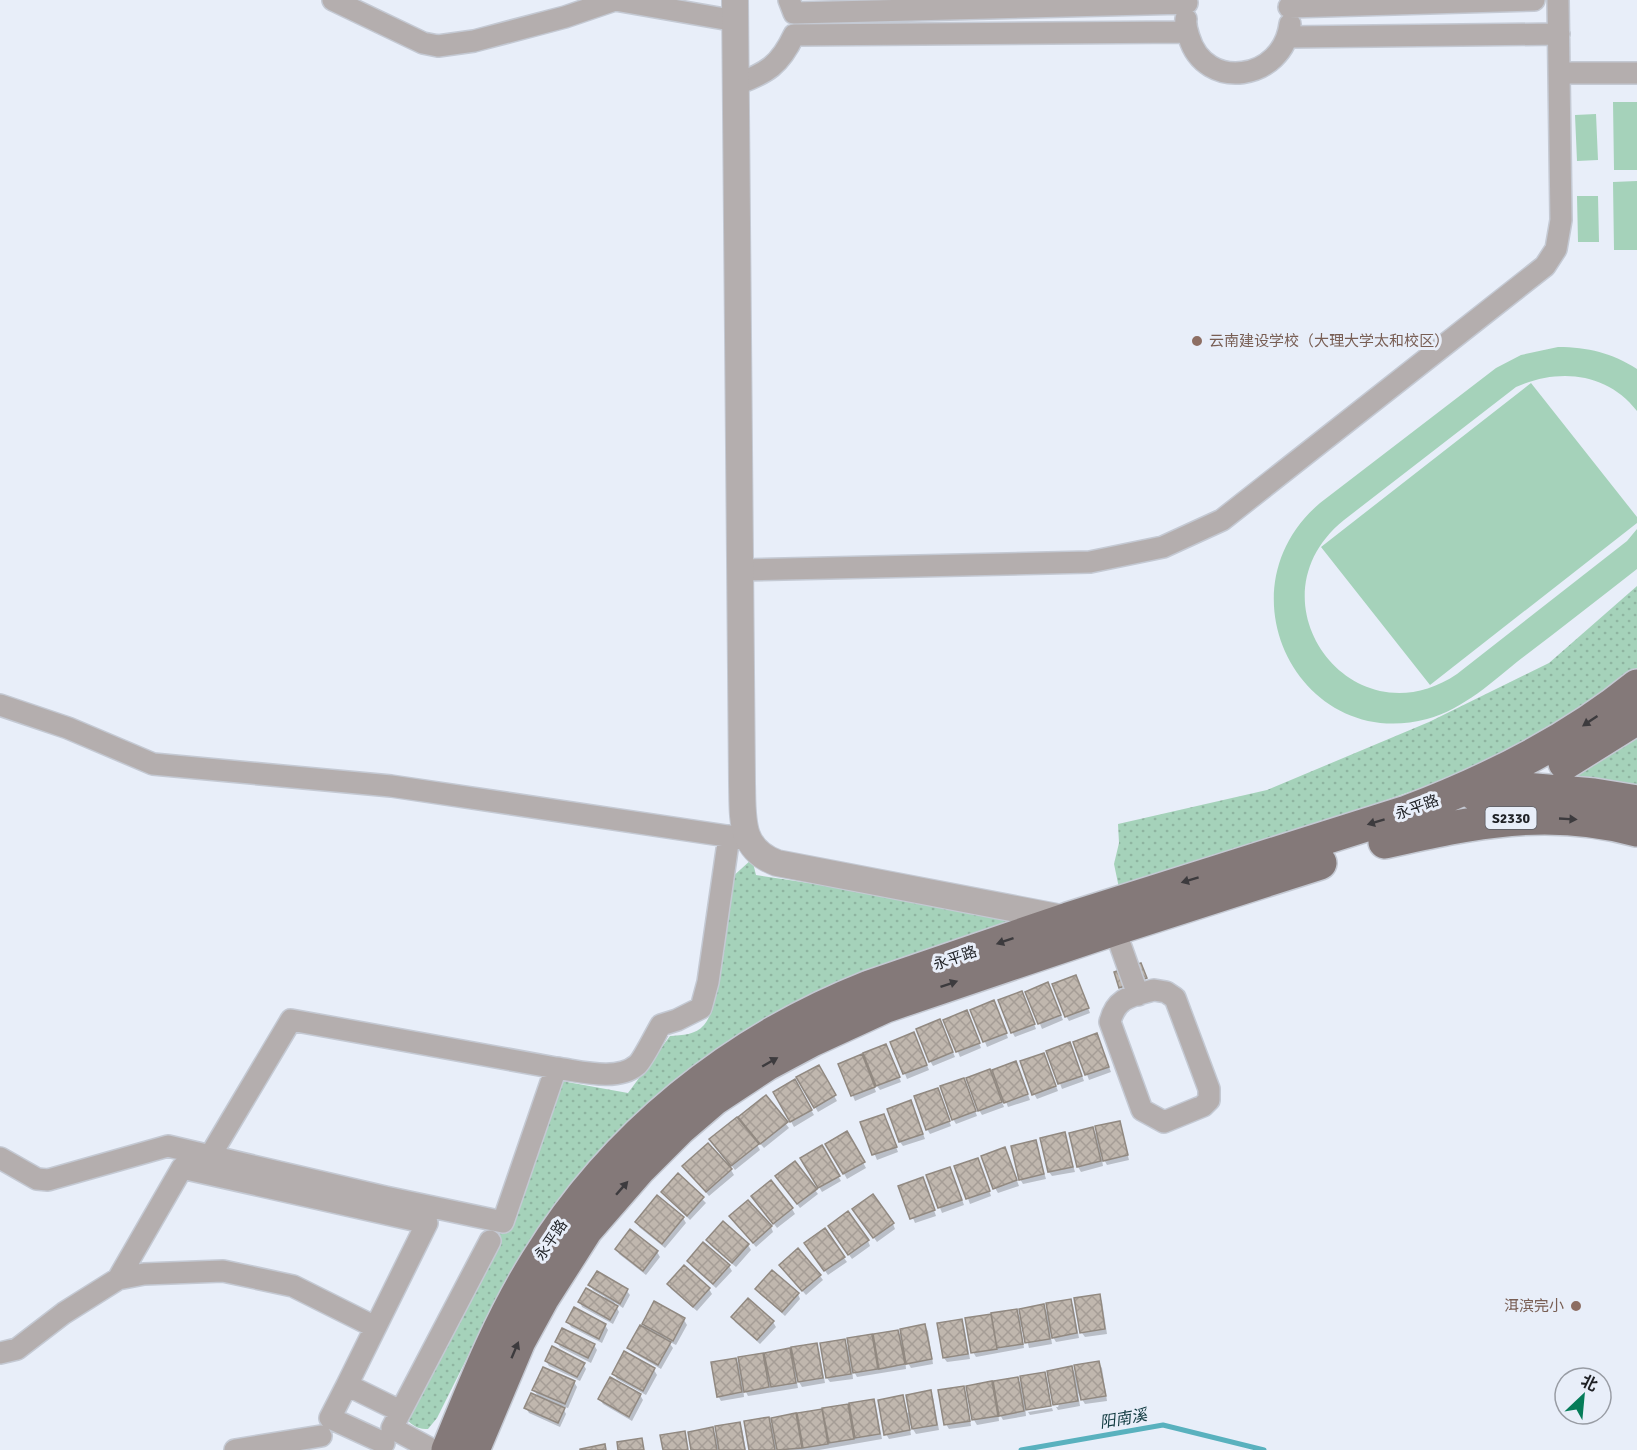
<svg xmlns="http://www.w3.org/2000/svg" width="1637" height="1450" viewBox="0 0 1637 1450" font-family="Signika,'Noto Sans SC',sans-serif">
	<defs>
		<pattern id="grass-dots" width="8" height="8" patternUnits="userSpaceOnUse" patternTransform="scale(1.5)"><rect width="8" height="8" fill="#a5d2ba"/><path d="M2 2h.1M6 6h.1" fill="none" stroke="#8eb4a0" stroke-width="1.8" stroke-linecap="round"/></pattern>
		<pattern id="building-cross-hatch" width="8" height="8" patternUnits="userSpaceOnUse" patternTransform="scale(1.5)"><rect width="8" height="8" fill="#c0b7ae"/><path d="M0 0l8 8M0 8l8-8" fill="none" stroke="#a59d96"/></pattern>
	</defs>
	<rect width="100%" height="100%" fill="#e8eef9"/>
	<path fill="url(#grass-dots)" d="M1637,586V669L1588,707L1475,769L1269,841L1119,888L1114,864L1119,843L1118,824L1267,790L1429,722L1549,663Z
		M1637,733V790L1567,780Z
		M752,859L756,875L1004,912L1009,923L815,994L695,1064L641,1111L586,1167L538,1235L494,1304L437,1418L428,1429C417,1430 411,1424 403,1416L406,1407L498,1223L556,1080L628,1093L670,1036C682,1035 696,1035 704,1025C724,1001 726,913 730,879Z"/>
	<path fill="#a5d2ba" d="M1613,102H1637V170H1614Z
		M1596,114L1598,160L1577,161L1575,115Z
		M1637,181V250H1614L1613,182Z
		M1577,196H1598L1599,242H1578Z
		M1558,347C1588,347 1612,353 1637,369V411C1607,372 1558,368 1516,387L1344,520C1245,600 1352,745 1457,674L1627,541L1637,529V569C1599,599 1560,629 1522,658C1493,681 1464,709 1427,719C1301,753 1217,591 1320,503L1496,368L1521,355Z
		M1531,383L1637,517V523L1430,685L1321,547Z"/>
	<path fill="#0003" d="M1078,981L1090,1013L1069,1021L1066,1016Z
		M1050,989L1063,1020L1042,1029L1027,992Z
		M1024,998L1036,1029L1015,1037L1012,1032Z
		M996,1007L1008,1038L987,1047L972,1010Z
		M969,1017L981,1048L960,1057L945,1020Z
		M942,1026L955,1057L933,1066L930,1061Z
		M916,1039L929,1070L907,1079L892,1042Z
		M1099,1040L1111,1072L1089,1080L1075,1043Z
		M1072,1049L1084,1081L1062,1089L1048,1052Z
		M889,1051L901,1082L880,1090L877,1086Z
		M1044,1055L1058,1091L1037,1099L1034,1094Z
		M864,1061L876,1092L855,1101L840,1064Z
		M818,1067L837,1101L818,1112L798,1078Z
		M1018,1068L1030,1100L1008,1107L994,1071Z
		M992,1076L1004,1107L982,1115L979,1110Z
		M794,1081L814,1115L794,1127L775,1092Z
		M966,1085L977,1116L956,1124L953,1119Z
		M940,1095L951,1126L930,1134L927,1129Z
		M765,1097L789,1128L764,1148L755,1138L754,1139L760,1150L735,1170L714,1144L738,1118Z
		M913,1107L925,1139L903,1146L900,1142Z
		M884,1115L898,1152L877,1160L862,1123Z
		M1119,1122L1129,1160L1107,1165L1101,1154L1103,1166L1081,1172L1078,1167L1093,1129L1099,1139Z
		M847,1133L866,1168L847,1179L827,1144Z
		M1064,1134L1075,1172L1052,1176L1049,1172Z
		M1035,1142L1046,1179L1023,1184L1020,1179Z
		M822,1147L841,1181L822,1192L802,1158Z
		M1007,1154L1019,1186L998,1193L995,1188Z
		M980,1164L991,1196L970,1204L956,1167Z
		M684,1166L731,1170L734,1175L709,1196Z
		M952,1173L964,1205L942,1213L928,1176Z
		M678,1175L706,1203L690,1220L663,1192Z
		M780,1181L815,1190L818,1194L800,1208Z
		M925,1184L936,1216L915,1223L900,1187Z
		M657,1197L683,1218L686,1223L665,1248L639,1227L637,1222Z
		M756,1201L792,1209L795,1214L777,1228Z
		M857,1214L893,1224L895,1229L877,1242Z
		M731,1217L771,1227L773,1232L756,1247Z
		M723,1223L748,1245L751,1250L736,1267L710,1245L708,1240Z
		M832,1231L868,1241L870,1246L852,1259Z
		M809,1248L844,1258L847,1262L828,1275Z
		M617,1249L657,1252L660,1257L646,1275L619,1254Z
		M688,1261L729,1266L732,1271L716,1288L691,1266Z
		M784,1270L820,1276L823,1280L806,1295Z
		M668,1284L709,1289L712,1294L697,1311L671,1289Z
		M590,1285L627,1291L630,1295L623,1308L614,1302L619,1312L613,1324L582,1307L580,1302L604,1300L605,1297L593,1290Z
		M757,1289L798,1294L800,1299L785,1316L760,1294Z
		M1099,1296L1102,1301L1107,1334L1085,1337L1082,1333Z
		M1070,1300L1073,1305L1079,1338L1056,1342L1050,1332L1052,1344L1029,1348L1024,1327H1021L1024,1348L976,1357L973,1352L967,1319L1016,1311L1023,1322L1043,1306L1049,1315Z
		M733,1317L773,1322L776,1327L760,1344L735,1322Z
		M684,1320L687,1325L676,1345L668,1341L673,1348L661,1369L632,1352L629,1348L648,1332L643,1324Z
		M961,1321L964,1326L970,1359L947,1362L944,1358Z
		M568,1322L605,1325L608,1330L602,1343L571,1327Z
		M925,1326L928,1331L933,1364L911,1368L905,1358L906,1369L857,1377L852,1368L853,1379L830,1382L827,1378L844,1341L850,1351L849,1340L898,1331L904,1341Z
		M557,1342L594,1345L597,1350L591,1363L560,1347Z
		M816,1345L819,1350L825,1383L802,1387L796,1377L798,1388L748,1396L743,1386L744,1397L721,1401L718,1396L736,1359L741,1369L740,1358L789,1350L795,1360Z
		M546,1361L583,1364L586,1369L580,1381L549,1366Z
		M1099,1363L1102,1368L1107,1401L1085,1404L1078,1393L1080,1406L1058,1410L1056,1407H1058L1072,1368L1078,1379Z
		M654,1370L657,1375L646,1395L617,1379L614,1374Z
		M1044,1373L1047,1378L1051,1405L1027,1409L1025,1406L1026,1416L1003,1420L998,1411L999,1421L977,1425L974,1420L991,1383L996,1392L1017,1378L1023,1387Z
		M574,1382L577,1387L568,1408L562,1406L566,1414L560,1427L529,1413L526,1408L539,1398L534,1390Z
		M963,1388L966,1392L971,1426L949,1429L946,1424Z
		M930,1392L933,1397L939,1430L916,1434L909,1423L911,1435L889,1439L886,1434L903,1397L907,1413L910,1412Z
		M640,1395L643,1400L632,1421L603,1404L600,1399Z
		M873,1401L876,1406L882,1439L819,1450H777L776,1447V1450H750L768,1419L774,1428L773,1419Z
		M1052,1408L1053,1411L1030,1415L1028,1412Z
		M739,1424L742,1429L746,1450H693L712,1429L718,1439Z"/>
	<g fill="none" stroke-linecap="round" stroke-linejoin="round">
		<path stroke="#59b1be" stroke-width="5" d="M1021,1450L1163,1425L1264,1450"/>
	</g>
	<path fill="url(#building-cross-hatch)" stroke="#918981" stroke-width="1.5" d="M1141,963L1147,978L1119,988L1114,972Z
		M1076,975L1089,1008L1065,1017L1052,984Z
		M1048,982L1061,1015L1038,1024L1025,992Z
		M1022,991L1035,1024L1011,1033L998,1000Z
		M994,1000L1007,1033L983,1042L970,1010Z
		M967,1010L980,1043L956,1052L943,1020Z
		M940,1019L953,1052L929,1062L916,1029Z
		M914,1032L927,1065L903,1074L890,1042Z
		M1097,1033L1109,1067L1085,1075L1073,1042Z
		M1070,1042L1082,1076L1058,1084L1046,1051Z
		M886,1044L900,1077L876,1086L863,1053Z
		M1044,1053L1056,1086L1032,1095L1020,1061Z
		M862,1054L875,1087L851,1096L838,1064Z
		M1016,1061L1028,1094L1004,1103L992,1070Z
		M819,1065L836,1095L814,1108L796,1077Z
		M990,1069L1002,1102L978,1111L966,1078Z
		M964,1078L976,1111L952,1120L940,1086Z
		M795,1079L812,1110L790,1122L773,1092Z
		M938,1088L950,1121L926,1130L914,1096Z
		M766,1095L788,1122L760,1144L738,1117Z
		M911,1100L923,1134L899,1142L887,1109Z
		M884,1114L897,1147L872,1155L860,1122Z
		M737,1117L759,1144L731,1166L709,1139Z
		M1120,1121L1128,1155L1103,1161L1095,1126Z
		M1093,1127L1101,1161L1077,1167L1069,1133Z
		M847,1131L865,1162L843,1174L825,1144Z
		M1065,1132L1073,1167L1048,1172L1040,1138Z
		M1036,1140L1044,1174L1019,1180L1011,1146Z
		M708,1143L732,1169L706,1192L682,1166Z
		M822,1145L840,1176L818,1188L800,1158Z
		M1005,1147L1017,1180L993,1189L981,1156Z
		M978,1158L990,1191L966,1199L954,1166Z
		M795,1161L817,1189L797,1204L775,1176Z
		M950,1167L962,1200L938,1208L926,1175Z
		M678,1173L704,1197L687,1216L661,1192Z
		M923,1177L935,1210L910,1219L898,1186Z
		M771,1180L793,1208L773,1224L751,1196Z
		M873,1194L894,1223L873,1238L852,1209Z
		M657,1195L684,1217L662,1244L635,1222Z
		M748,1200L772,1226L753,1243L729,1216Z
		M848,1211L869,1240L848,1255L828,1226Z
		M723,1221L749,1244L732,1263L706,1240Z
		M825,1228L845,1257L824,1271L804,1243Z
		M630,1229L658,1251L643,1271L615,1249Z
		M703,1242L730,1265L713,1284L687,1261Z
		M798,1248L821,1275L802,1291L779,1265Z
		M684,1265L710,1288L693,1307L667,1284Z
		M772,1270L799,1293L782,1312L755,1289Z
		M597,1271L628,1289L620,1304L588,1285Z
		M586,1288L618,1306L610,1320L578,1302Z
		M1100,1294L1105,1329L1080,1333L1074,1298Z
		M748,1298L774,1321L757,1340L731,1317Z
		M1071,1299L1077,1333L1052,1338L1046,1303Z
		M654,1301L685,1318L673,1341L642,1324Z
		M1044,1304L1050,1339L1025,1343L1019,1309Z
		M574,1307L606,1324L599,1339L566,1322Z
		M1017,1309L1023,1344L997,1348L991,1313Z
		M991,1314L997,1349L971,1353L965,1318Z
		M962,1319L968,1354L943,1358L937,1323Z
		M925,1324L932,1359L906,1364L900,1329Z
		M640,1325L671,1342L658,1365L627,1348Z
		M562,1328L595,1344L588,1358L555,1342Z
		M898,1330L905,1364L879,1369L873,1334Z
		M872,1334L878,1369L853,1373L847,1338Z
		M845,1339L851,1374L826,1378L820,1343Z
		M817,1343L823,1378L798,1382L791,1347Z
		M552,1346L585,1363L577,1377L545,1361Z
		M790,1348L796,1383L771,1387L764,1353Z
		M624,1351L655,1368L643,1391L612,1374Z
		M763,1353L769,1387L744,1392L738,1357Z
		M736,1358L742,1392L717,1397L711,1362Z
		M1099,1361L1106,1396L1081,1400L1074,1365Z
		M1072,1366L1078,1401L1053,1405L1047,1371Z
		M543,1367L575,1381L565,1404L532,1390Z
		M1045,1372L1051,1406L1026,1410L1020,1376Z
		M610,1377L641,1394L629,1417L598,1399Z
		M1018,1377L1024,1411L999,1416L993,1381Z
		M992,1381L998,1416L972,1420L966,1386Z
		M964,1386L970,1421L944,1425L938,1390Z
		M931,1390L937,1425L912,1429L906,1395Z
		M531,1393L565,1408L558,1423L524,1408Z
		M903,1395L910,1430L884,1435L878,1400Z
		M874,1399L880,1434L855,1438L849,1403Z
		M848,1404L854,1439L829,1443L822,1408Z
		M822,1409L828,1444L803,1448L797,1413Z
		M796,1413L802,1448L777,1450L771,1418Z
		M769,1417L775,1450H749L744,1421Z
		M740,1422L745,1450H719L715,1426Z
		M713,1427L717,1450H691L688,1432Z
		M685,1431L688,1450H663L660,1435Z
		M642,1438L644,1450H618L617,1442Z
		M605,1444L606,1450H580V1449Z"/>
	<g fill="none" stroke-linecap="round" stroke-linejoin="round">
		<g stroke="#c4c9d3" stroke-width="24">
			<path id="minor" d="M333,0L423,43L438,46L474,41L565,17L615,0L736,21
				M789,0L794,13L1187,3
				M1289,7L1534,0
				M1186,19C1185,26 1187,31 1189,37C1205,92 1283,81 1290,24
				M1289,37L1559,34
				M1560,73H1637
				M737,84C767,73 780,65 794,35L1187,32
				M740,570L1090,562L1163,547L1222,520L1545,266L1556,249L1561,220L1558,0
				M0,705L68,728L153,764L391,786L747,839
				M1111,919L1138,995
				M1154,990L1166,992L1175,998L1209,1089V1100L1203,1106L1164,1122L1142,1110L1110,1022C1116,997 1132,996 1154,990Z
				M556,1068C580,1071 617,1082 637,1065C643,1060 656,1033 661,1025L677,1020L701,1008L708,982L729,836
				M0,1158L37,1179L48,1180L168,1146L385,1197L503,1222L556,1068L291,1020L210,1156
				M118,1279L182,1168L427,1223L347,1385
				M0,1353L17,1349L64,1313L118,1279L144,1274L223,1271L293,1286L375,1327
				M384,1443L330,1418L347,1385L400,1411
				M429,1448L392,1428L490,1241
				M235,1450L321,1436"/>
		</g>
		<g stroke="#c4c9d3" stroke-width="28">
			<path id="tertiary" d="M735,0L742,783C743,818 739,849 777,863L1068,919"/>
		</g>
		<g stroke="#c4c9d3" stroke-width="36">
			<path id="primary" d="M1565,763L1637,718
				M1475,794L1524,789L1594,795L1637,802
				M1385,842C1473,822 1548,806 1637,830
				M448,1450C474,1386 500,1320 537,1261C615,1135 732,1041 869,987L1068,919L1407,812C1489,781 1568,742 1637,686
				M473,1450L519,1341L542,1299L586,1230L640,1168L679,1129L714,1099L767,1064L812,1040L886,1006L1114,929L1320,863"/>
		</g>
		<use href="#minor" stroke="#b4aeae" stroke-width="21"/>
		<use href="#tertiary" stroke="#b4aeae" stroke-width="26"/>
		<use href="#primary" stroke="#847979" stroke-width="33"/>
	</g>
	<defs><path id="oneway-solid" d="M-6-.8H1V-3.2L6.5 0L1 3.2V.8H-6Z" transform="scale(1.5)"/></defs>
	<g fill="#3d3b3e">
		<use href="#oneway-solid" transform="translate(1590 721) rotate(146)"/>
		<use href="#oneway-solid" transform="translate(1568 819) rotate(3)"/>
		<use href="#oneway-solid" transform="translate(1376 822) rotate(163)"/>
		<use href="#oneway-solid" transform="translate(1190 880) rotate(163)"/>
		<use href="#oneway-solid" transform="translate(1005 941) rotate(161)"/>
		<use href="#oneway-solid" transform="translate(949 984) rotate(-19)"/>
		<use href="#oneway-solid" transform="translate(770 1062) rotate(-30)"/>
		<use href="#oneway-solid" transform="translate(622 1188) rotate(-49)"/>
		<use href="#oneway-solid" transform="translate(515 1350) rotate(-67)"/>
	</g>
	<g fill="#8d6e63" stroke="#e8eef9" stroke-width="2">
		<circle cx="1197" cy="341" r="6"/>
		<circle cx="1576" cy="1306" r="6"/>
	</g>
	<g text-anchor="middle" stroke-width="6" stroke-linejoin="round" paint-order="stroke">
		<rect fill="#e8eef9" stroke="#5b5e65" stroke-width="1.5" x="1485.5" y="807" width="51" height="22" rx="4.5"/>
		<g font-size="14" font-weight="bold" fill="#1f2125">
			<text x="1511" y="823">S2330</text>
		</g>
		<g font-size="15" fill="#785e54" stroke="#e8eef9" text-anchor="start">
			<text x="1209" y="346">云南建设学校（大理大学太和校区）</text>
			<text x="1564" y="1311" text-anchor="end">洱滨完小</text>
		</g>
		<g font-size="15" fill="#1f2125" stroke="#e8eef9">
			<text transform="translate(1417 807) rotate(-20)" y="5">永平路</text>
			<text transform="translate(955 958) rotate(-19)" y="5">永平路</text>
			<text transform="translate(551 1240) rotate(-56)" y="5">永平路</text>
		</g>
		<g font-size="16" font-style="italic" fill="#0e383e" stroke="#e8eef9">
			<text transform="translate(1123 1418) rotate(-10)" y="6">阳南溪</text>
		</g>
	</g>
	<g transform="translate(1583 1396) rotate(26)"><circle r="28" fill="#e8eef9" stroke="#989ca4" stroke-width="1.5"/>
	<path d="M0-4.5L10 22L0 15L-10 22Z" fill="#057c59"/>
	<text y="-9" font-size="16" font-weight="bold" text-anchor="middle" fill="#1f2125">北</text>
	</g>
</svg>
